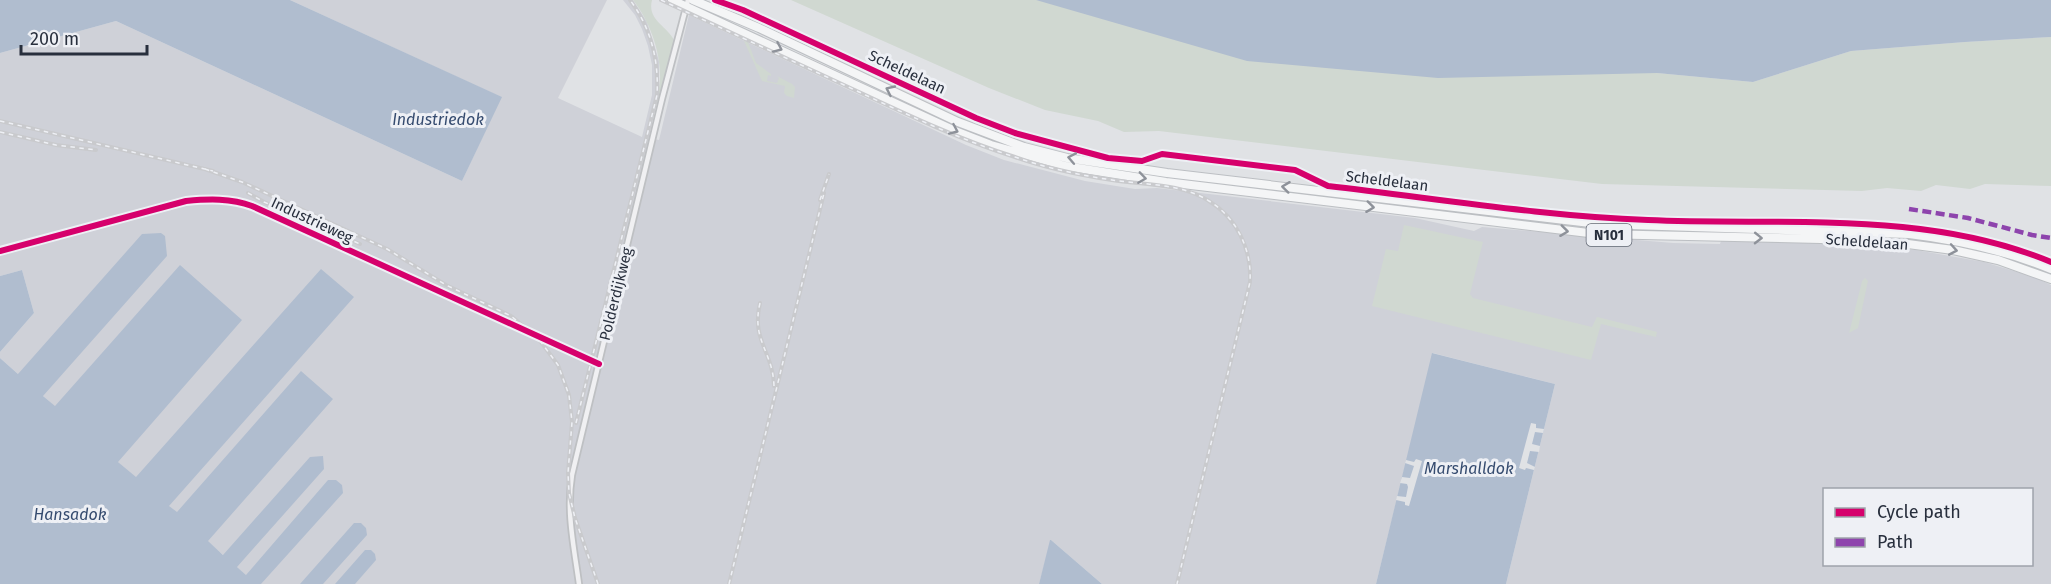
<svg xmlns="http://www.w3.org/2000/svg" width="2051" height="584" viewBox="0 0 2051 584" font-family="'Fira Sans',sans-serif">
	<rect width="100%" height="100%" fill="#e0e2e5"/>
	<path fill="#cfd1d8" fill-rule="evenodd" d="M290,0H607L558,98L642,137L652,95V65L648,46L642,29L635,15L623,0H633L647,22L659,61V89L649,138L659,140L689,15L966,145L1004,160L1085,181L1135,189L1157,188L1415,218L1474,231L1482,227L1673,243L1720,244L1721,241L1837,243L1916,250L1984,262L2034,277L2051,285V584H1506L1555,384L1433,353L1376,584H1102L1051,540L1039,584H256L0,358V352L34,313L22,270L0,276V53L116,21L462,181L501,97ZM1824,490H2032V564H1824Z"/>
	<path fill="#d0d8d1" d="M633,0H652C647,20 666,25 674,40L656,113C656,103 659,91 660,80C661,52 650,22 633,0Z
		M791,0H1036L1657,73L1753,82L1851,51L1965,42L2051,37V186L1985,184L1970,189L1936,185L1921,191L1887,188L1862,191L1602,184L1159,131L1124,132L1098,121L1045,110L989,88Z
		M744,41L748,42L756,63L771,74V76L768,75L767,81L777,83L779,78L777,76L792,84L795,87L794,98L787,96L784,93L785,86L762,81Z
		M1404,225L1483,242L1470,294L1473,298L1592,327L1597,317L1657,332L1656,337L1601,324L1591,360L1372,306L1386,249L1398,251Z
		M1865,278L1868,281L1858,328L1849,333L1862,281Z"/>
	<path fill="#b0bdcf" d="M0,0H290L502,97L462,181L116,21L0,53Z
		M1036,0H2051V37L1965,42L1851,51L1753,82L1657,73L1438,78L1247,61Z
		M161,233L165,236L167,256L43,396L55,406L180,265L242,320L118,462L136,477L321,269L354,297L169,506L177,512L301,371L333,399L208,541L223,555L310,457L323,456L324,469L237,567L246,575L328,480H336L342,485L343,493L261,584H0V358L18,374L142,234Z
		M22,270L34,313L0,352V276Z
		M1432,353L1555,384L1506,584H1376Z
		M354,523H361L366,528L367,535L323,584H300Z
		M1050,540H1051L1102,584H1039Z
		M365,550H371L375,554L376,560L355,584H335Z"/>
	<path fill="#e0e2e5" d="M1531,423L1536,424V428L1544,429L1543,433L1535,432L1532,444L1540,446L1539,452L1530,451L1527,463L1535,467L1534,470L1526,468L1525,470L1519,468Z
		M1416,459L1422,461L1409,506L1405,505V502L1396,500L1397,496L1406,497L1408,487L1407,484L1400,483L1402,477L1410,478L1414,466L1405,463L1406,460L1414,462Z"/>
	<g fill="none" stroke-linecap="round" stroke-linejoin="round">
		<g stroke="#bec0c3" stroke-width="8">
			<path id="street" d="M0,251L186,201C208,199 231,198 252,206L599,364
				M579,584C574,547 566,512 572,475L662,99L688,0"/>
		</g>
		<g stroke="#bcbfc3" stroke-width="10">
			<path id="primary" d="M672,0L955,131L991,145L1065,166L1166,182L1597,234L1821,239L1908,244L1953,250L1998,260L2051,279
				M693,0L759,28L958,122L1024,147L1067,158L1167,173L1599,224L1909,234C1958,240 2005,250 2051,269"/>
		</g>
		<use href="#street" stroke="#f0f0f2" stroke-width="4.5"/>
		<use href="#primary" stroke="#f4f5f6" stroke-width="8"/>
		<g stroke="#c9cacd" stroke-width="4">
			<path id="rail" d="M661,0C727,31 793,61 859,92C910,116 961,140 1015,157C1046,168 1079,175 1112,180C1144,185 1181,183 1209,201C1237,218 1252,250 1250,282L1177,584
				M0,121L213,171
				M0,132L56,145L96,150
				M205,169L242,182L387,249L446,285L511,316L538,338L558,365L569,395L572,422L568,473L569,493L575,518L598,584
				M248,193L264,202L360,244
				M820,200L829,174
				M760,303C751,341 773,351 774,386
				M576,423L657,95C659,60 651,28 630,0
				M729,584L824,193"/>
		</g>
		<use href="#rail" stroke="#eef0f5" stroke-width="1.5" stroke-dasharray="4.5" stroke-linecap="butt"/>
		<path stroke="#8e44ad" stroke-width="4.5" stroke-dasharray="9 4.5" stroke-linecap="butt" d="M1909,209L1968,218L2032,235L2051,238"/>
		<g stroke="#eef0f5" stroke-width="10">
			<path id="cycleway" d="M715,0L743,10L976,118L1015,133L1108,158L1142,161L1162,154L1295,170L1328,186C1434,198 1541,216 1648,220C1782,226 1924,209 2051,262
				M0,251L186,201C208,199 231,198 252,206L599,364"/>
		</g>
		<use href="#cycleway" stroke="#d6006c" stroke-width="6"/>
	</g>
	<defs><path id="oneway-chevron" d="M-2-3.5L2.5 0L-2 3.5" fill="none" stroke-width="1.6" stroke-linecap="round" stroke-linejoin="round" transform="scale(1.5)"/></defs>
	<g stroke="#8e929a">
		<use href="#oneway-chevron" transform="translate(778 48) rotate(24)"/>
		<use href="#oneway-chevron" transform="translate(890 90) rotate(-155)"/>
		<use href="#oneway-chevron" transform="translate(954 130) rotate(24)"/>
		<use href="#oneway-chevron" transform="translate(1072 158) rotate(-169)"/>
		<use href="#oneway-chevron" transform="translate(1142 178) rotate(8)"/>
		<use href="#oneway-chevron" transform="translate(1286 187) rotate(-173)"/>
		<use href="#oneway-chevron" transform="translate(1370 207) rotate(7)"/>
		<use href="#oneway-chevron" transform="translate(1564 231) rotate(7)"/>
		<use href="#oneway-chevron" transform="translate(1758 238) rotate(1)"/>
		<use href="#oneway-chevron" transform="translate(1953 250) rotate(10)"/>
	</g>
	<g text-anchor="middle" stroke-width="6" stroke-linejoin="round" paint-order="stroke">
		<rect fill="#eef0f5" stroke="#636974" stroke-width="1.5" x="1586.5" y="224" width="45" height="22" rx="4.5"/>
		<g font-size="14" font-weight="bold" fill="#282f3d">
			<text x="1609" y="240">N101</text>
		</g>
		<g font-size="15" fill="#282f3d" stroke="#eef0f5">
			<text transform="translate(907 72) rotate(25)" y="5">Scheldelaan</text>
			<text transform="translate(1387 181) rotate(7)" y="5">Scheldelaan</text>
			<text transform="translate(312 220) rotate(25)" y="5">Industrieweg</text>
			<text transform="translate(1867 242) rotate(4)" y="5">Scheldelaan</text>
			<text transform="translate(616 294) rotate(-76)" y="5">Polderdijkweg</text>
		</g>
		<g font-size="16" font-style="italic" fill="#354b6f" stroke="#eef0f5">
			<text x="438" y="125">Industriedok</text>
			<text x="1469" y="474">Marshalldok</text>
			<text x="70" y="520">Hansadok</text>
		</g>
	</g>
	<rect x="1823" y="488" width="210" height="78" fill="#eef0f5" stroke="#9fa3ab" stroke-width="1.5"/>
	<rect x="1835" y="508" width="30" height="9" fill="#d6006c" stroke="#9fa3ab" stroke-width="1.5"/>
	<text x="1877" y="518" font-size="18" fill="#282f3d">Cycle path</text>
	<rect x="1835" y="538" width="30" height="9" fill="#8e44ad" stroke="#9fa3ab" stroke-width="1.5"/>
	<text x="1877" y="548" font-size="18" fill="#282f3d">Path</text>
	<path d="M21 45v9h126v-9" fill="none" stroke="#282f3d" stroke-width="3"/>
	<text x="30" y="45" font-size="18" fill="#282f3d" stroke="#eef0f5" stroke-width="4.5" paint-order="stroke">200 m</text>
</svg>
